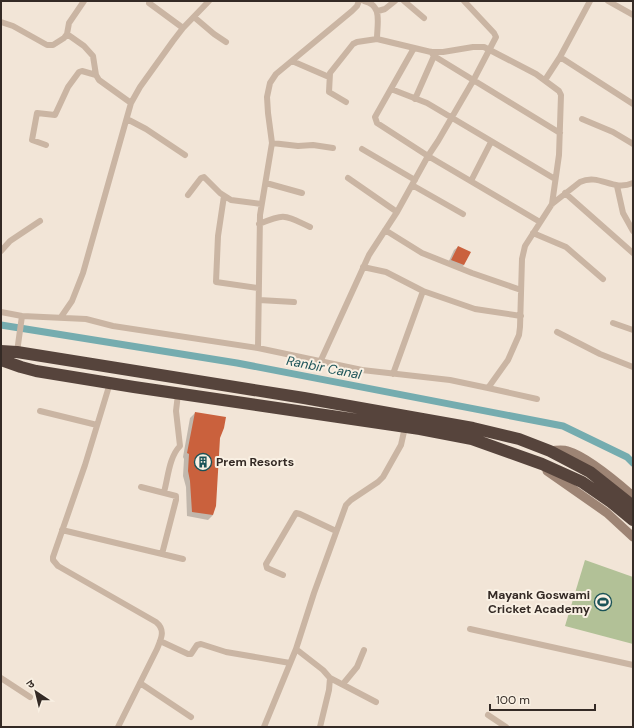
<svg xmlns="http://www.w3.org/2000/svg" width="634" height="728" viewBox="0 0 634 728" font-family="'DM Sans','Noto Sans Devanagari',sans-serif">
	<rect width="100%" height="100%" fill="#f2e5d7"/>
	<path fill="#b2c197" d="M585,560L633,577V644L565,626Z"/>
	<path fill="#0003" d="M458,247L464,265L460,268L448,263L454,250Z
		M195,413L219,438L213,515L208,520L187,516L186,487L183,476L184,459L183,457L190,418Z"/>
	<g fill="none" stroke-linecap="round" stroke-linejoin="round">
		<path stroke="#75acaf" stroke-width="7" d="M1,325L237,363L563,426L627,457L633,463"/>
	</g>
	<path fill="#ca613d" d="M458,246L471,252L464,265L451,260Z
		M195,412L226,417L224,428L220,438L216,506L213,515L192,512L190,481L188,471L189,454L187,453Z"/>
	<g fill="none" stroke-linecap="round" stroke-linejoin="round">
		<path stroke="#cab5a3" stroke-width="6" d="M150,1L149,3L183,28
			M364,1C383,5 377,23 377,39L431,52H443L473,47H484L536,74L559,91L561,95L559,155L552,204
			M404,1L424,18
			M608,1L633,15
			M378,11L385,9L395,1
			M194,17L214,34L226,42
			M1,22L13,26L47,45H53L64,38L67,34L69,23L84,1
			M67,34L84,46L93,56L96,75L99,80L131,103
			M414,48L375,117L377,123L428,156L540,222
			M431,52L434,56L560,133
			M560,57L633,104
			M292,61L329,77
			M545,80L560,57L590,1
			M391,89L427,103L555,179
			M415,99L434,56
			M346,102L329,92L330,73L353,44L357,42L377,39
			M127,119L146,129L185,155
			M582,119L613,132L633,144
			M272,143L298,146L313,145L333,148
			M46,145L32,140L37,113L55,115L68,87L79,72L82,71L96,75
			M362,149L415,180
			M348,178L397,212
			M471,181L491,142
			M266,183L302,193
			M412,185L463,214
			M617,186L623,213L633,231
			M565,193L633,253
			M188,195L201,178L204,177L220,193L231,200L261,204
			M224,196L218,236L216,282L258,288
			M259,224C286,213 284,215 310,227
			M385,230L422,253L472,273L521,290
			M533,233L566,247L603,279
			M1,251L10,241L40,221
			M363,267L386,272L423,291L393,374
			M423,291L475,309L521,316
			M259,300L294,302
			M1,312L22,316L86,319L113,326L258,348L362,370L450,380L488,388L508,360L519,335L520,327L522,259L525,246L552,204L580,182C600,173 612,192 633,183
			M61,317L72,301L83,273L131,103L140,87L173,41L183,28L209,1
			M613,323L633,330
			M557,332L600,354L633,367
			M258,348L260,215L272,143L268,113L267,97L270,83L276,74L352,11L357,6L359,1
			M17,352L22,316
			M321,360L369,255L397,212L428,156L438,141L473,81L496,37L494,33L464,1
			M110,383L85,465L53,557V560L58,566L156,622C166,630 161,639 157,649L118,727
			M488,388L537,399
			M40,411L97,425
			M141,487L176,496V500L162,554
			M164,492C168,478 169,457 180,446L176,411L178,394
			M62,530L183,559
			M283,575L267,568L266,564L296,513L300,514L336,531
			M470,629L633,665
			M160,641L188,654H191L197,645L201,644L226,652L290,663
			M296,649L323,670L330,678L329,690L320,727
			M1,678L30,697
			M330,678L376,702
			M140,683L191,717
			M343,684L357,667L364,650
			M488,715L506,727
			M264,727L296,649L314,593L346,505L351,500L378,482L383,477L401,445L405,427"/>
		<path stroke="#9d8474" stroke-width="9" d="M550,451C556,450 562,449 568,451C588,457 617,482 633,496
			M547,471L607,513L633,537"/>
		<path stroke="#56443c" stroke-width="12" d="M1,351L17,352L304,398L473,428L519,439L550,451L590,472L633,506
			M1,360L21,367L36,371L134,387L420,429L472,439L542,464L582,482L611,502L633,520"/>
	</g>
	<defs>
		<g id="building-ring" transform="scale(0.9)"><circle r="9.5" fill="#f9f0e3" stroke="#1a5257" stroke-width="1.5"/><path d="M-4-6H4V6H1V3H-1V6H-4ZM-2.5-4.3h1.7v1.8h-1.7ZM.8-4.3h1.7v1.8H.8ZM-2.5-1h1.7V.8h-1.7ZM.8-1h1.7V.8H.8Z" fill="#1a5257"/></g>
		<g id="stadium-ring" transform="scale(0.9)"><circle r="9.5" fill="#f9f0e3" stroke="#1a5257" stroke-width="1.5"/><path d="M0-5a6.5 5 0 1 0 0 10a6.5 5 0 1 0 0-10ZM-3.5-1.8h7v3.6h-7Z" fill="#1a5257"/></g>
	</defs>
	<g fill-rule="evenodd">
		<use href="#building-ring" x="203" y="462"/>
		<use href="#stadium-ring" x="603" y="602"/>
	</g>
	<g text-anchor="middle" stroke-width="4" stroke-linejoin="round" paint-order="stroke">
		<g font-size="12" font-weight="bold" fill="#342a25" stroke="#f9f0e3" text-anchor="start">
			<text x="216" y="466">Prem Resorts</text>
			<text x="590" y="599" text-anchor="end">Mayank Goswami<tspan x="590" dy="14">Cricket Academy</tspan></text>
		</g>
		<g font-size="13" font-style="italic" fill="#1a5257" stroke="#f9f0e3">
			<text transform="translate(324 367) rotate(11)" y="5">Ranbir Canal</text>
		</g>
	</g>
	<rect width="634" height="728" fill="none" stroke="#342a25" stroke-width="4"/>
	<g transform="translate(36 692) rotate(325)" stroke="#f9f0e3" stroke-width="3" paint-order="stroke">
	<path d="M0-3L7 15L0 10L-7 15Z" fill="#342a25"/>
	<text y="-6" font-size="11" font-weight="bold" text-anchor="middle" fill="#342a25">उ</text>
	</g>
	<path d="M490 704v6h105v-6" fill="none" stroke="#342a25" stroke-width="2"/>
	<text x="496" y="704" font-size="12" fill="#342a25" stroke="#f9f0e3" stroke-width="3" paint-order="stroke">100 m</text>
</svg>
